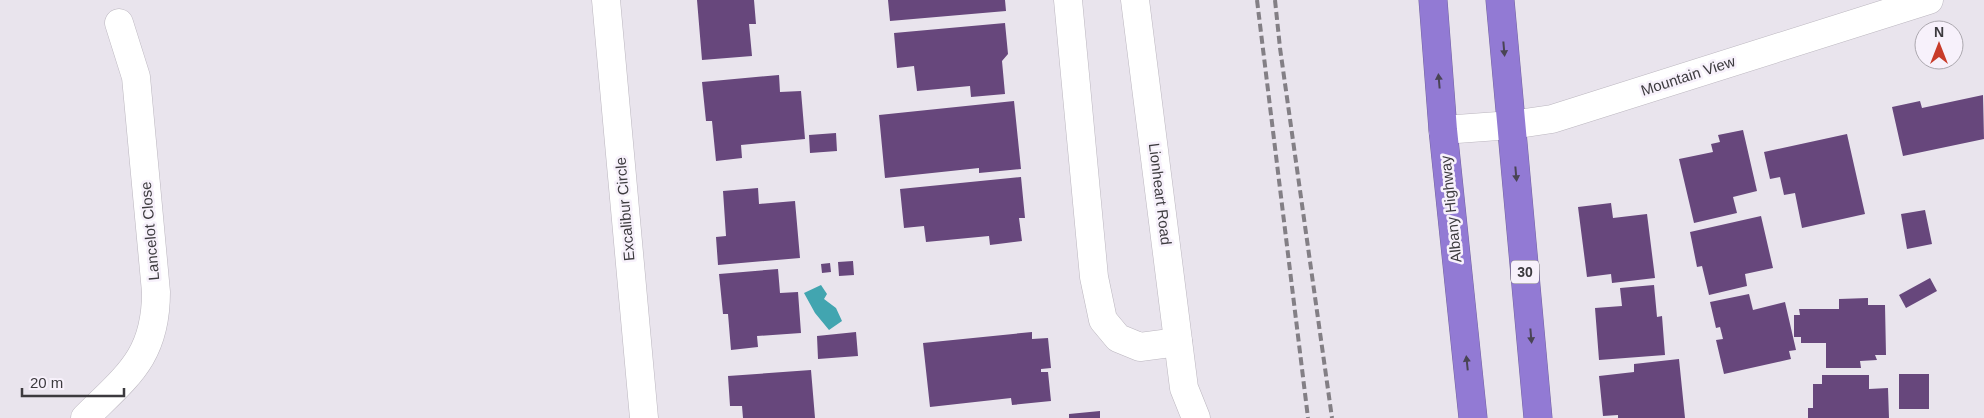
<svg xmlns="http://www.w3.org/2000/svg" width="1984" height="418" viewBox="0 0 1984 418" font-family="Helvetica,sans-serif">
	<rect width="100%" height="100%" fill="#e9e4ed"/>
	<path fill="#42a5b0" d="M821,285L827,294L824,299L836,308L842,321L829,330L815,313L804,293Z"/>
	<path fill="#67477c" d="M697,0H754L756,24H749L752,56L702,60Z
		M888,0H1005L1006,11L890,21Z
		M1005,23L1008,54L1002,61L1005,94L971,97L970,86L917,91L914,66L897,68L894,33Z
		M779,75L780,92L801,91L805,139L741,145L742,158L716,161L712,121H706L702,82Z
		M1983,95L1984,139L1903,156L1892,107L1920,101L1922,108Z
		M1014,101L1021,169L979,173V168L885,178L879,115Z
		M1743,130L1757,191L1733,197L1737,213L1694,223L1679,159L1713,152L1711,144L1720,142L1718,135Z
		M836,133L837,151L810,153L809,135Z
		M1847,134L1865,214L1802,228L1795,193L1784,195L1780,177L1770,179L1764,152Z
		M1021,177L1025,218H1019L1022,241L990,245L989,236L926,242L924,226L904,228L900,189Z
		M758,188L759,204L795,201L800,258L718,265L716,237L726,236L723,191Z
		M1611,203L1613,218L1647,214L1655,278L1612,283L1611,274L1587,277L1578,207Z
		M1925,210L1932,244L1907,249L1901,214Z
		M1761,216L1773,268L1745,274L1747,286L1709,295L1702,266L1697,267L1690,232Z
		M853,261L854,275L839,276L838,262Z
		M830,263L831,272L822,273L821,264Z
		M778,269L780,293L798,292L801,333L757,336L758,347L731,350L728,314H723L719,274Z
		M1930,278L1937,291L1906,308L1899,295Z
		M1654,285L1657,317L1662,316L1665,355L1599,360L1595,308L1622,306L1620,288Z
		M1749,294L1753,310L1785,302L1796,350L1789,351L1791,359L1724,374L1716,340L1723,339L1720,327L1716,328L1710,302Z
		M1868,298V305H1885L1886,355H1875L1877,360L1860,361L1861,368H1826V343H1801V337H1794V315H1800L1799,309H1839V299Z
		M856,332L858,356L818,359L817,336Z
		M1032,332V339L1048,338L1051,368L1041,369V372H1048L1051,401L1012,405L1011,398L930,407L923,343Z
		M1679,359L1685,418H1618V415L1603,416L1599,376L1634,372V364Z
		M811,370L815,418H743L742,406H730L728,376Z
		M1899,374H1929V409H1899Z
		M1822,375H1869V389L1888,388L1889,418H1808V408H1813V384H1822Z
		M1100,411V418H1069V414Z"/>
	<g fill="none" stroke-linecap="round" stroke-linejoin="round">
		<g stroke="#bbb6bf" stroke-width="29">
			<path id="street" d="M606,0L644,418
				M1068,0L1094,277L1103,320L1118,338L1140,347L1178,342
				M1443,130L1512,125L1552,119L1929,0
				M85,418C127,376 156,357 156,292L136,77L119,23"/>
		</g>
		<g stroke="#bbb6bf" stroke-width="29">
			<path id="secondary" d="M1135,0L1184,388L1196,418"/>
		</g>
		<g stroke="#7464a0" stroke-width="29">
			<path id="highway" d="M1433,0L1443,130L1473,418
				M1500,0L1538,418"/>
		</g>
		<use href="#street" stroke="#fff" stroke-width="28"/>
		<use href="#secondary" stroke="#fff" stroke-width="28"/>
		<use href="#highway" stroke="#927ad4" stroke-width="28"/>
		<path stroke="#837f85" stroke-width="4" stroke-dasharray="8 4" stroke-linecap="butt" d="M1257,0L1308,418
			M1275,0L1280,48L1332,418"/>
	</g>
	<defs><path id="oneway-solid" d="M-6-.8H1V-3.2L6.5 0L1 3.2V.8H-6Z" transform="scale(1.25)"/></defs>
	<g fill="#494454">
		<use href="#oneway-solid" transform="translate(1504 49) rotate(85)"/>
		<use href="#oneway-solid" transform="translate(1439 81) rotate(-95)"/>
		<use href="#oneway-solid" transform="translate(1516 174) rotate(85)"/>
		<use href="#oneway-solid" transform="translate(1531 336) rotate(85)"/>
		<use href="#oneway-solid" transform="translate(1467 363) rotate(-96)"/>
	</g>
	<g text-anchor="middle" stroke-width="5" stroke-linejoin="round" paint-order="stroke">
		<rect fill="#f7f1fb" stroke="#747177" stroke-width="1" x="1511" y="260.5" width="28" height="23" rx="4"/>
		<g font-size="14" font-weight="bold" fill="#3c3a3e">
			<text x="1525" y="277">30</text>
		</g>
		<g font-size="15" fill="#3c3a3e" stroke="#f7f1fb">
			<text transform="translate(1688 76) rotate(-18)" y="5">Mountain View</text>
			<text transform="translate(1160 194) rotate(83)" y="5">Lionheart Road</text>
			<text transform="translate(625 209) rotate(-95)" y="5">Excalibur Circle</text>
			<text transform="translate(1451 209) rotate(-96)" y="5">Albany Highway</text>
			<text transform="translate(150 231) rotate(-95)" y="5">Lancelot Close</text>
		</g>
	</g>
	<g transform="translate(1939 45)"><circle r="24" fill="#f7f1fb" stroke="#aca8af"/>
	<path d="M0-4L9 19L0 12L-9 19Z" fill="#c83b29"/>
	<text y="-8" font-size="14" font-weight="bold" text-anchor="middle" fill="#3c3a3e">N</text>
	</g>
	<path d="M22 388v8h102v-8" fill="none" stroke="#3c3a3e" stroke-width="2.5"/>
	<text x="30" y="388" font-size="15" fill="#3c3a3e" stroke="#f7f1fb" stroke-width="4" paint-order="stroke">20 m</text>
</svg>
